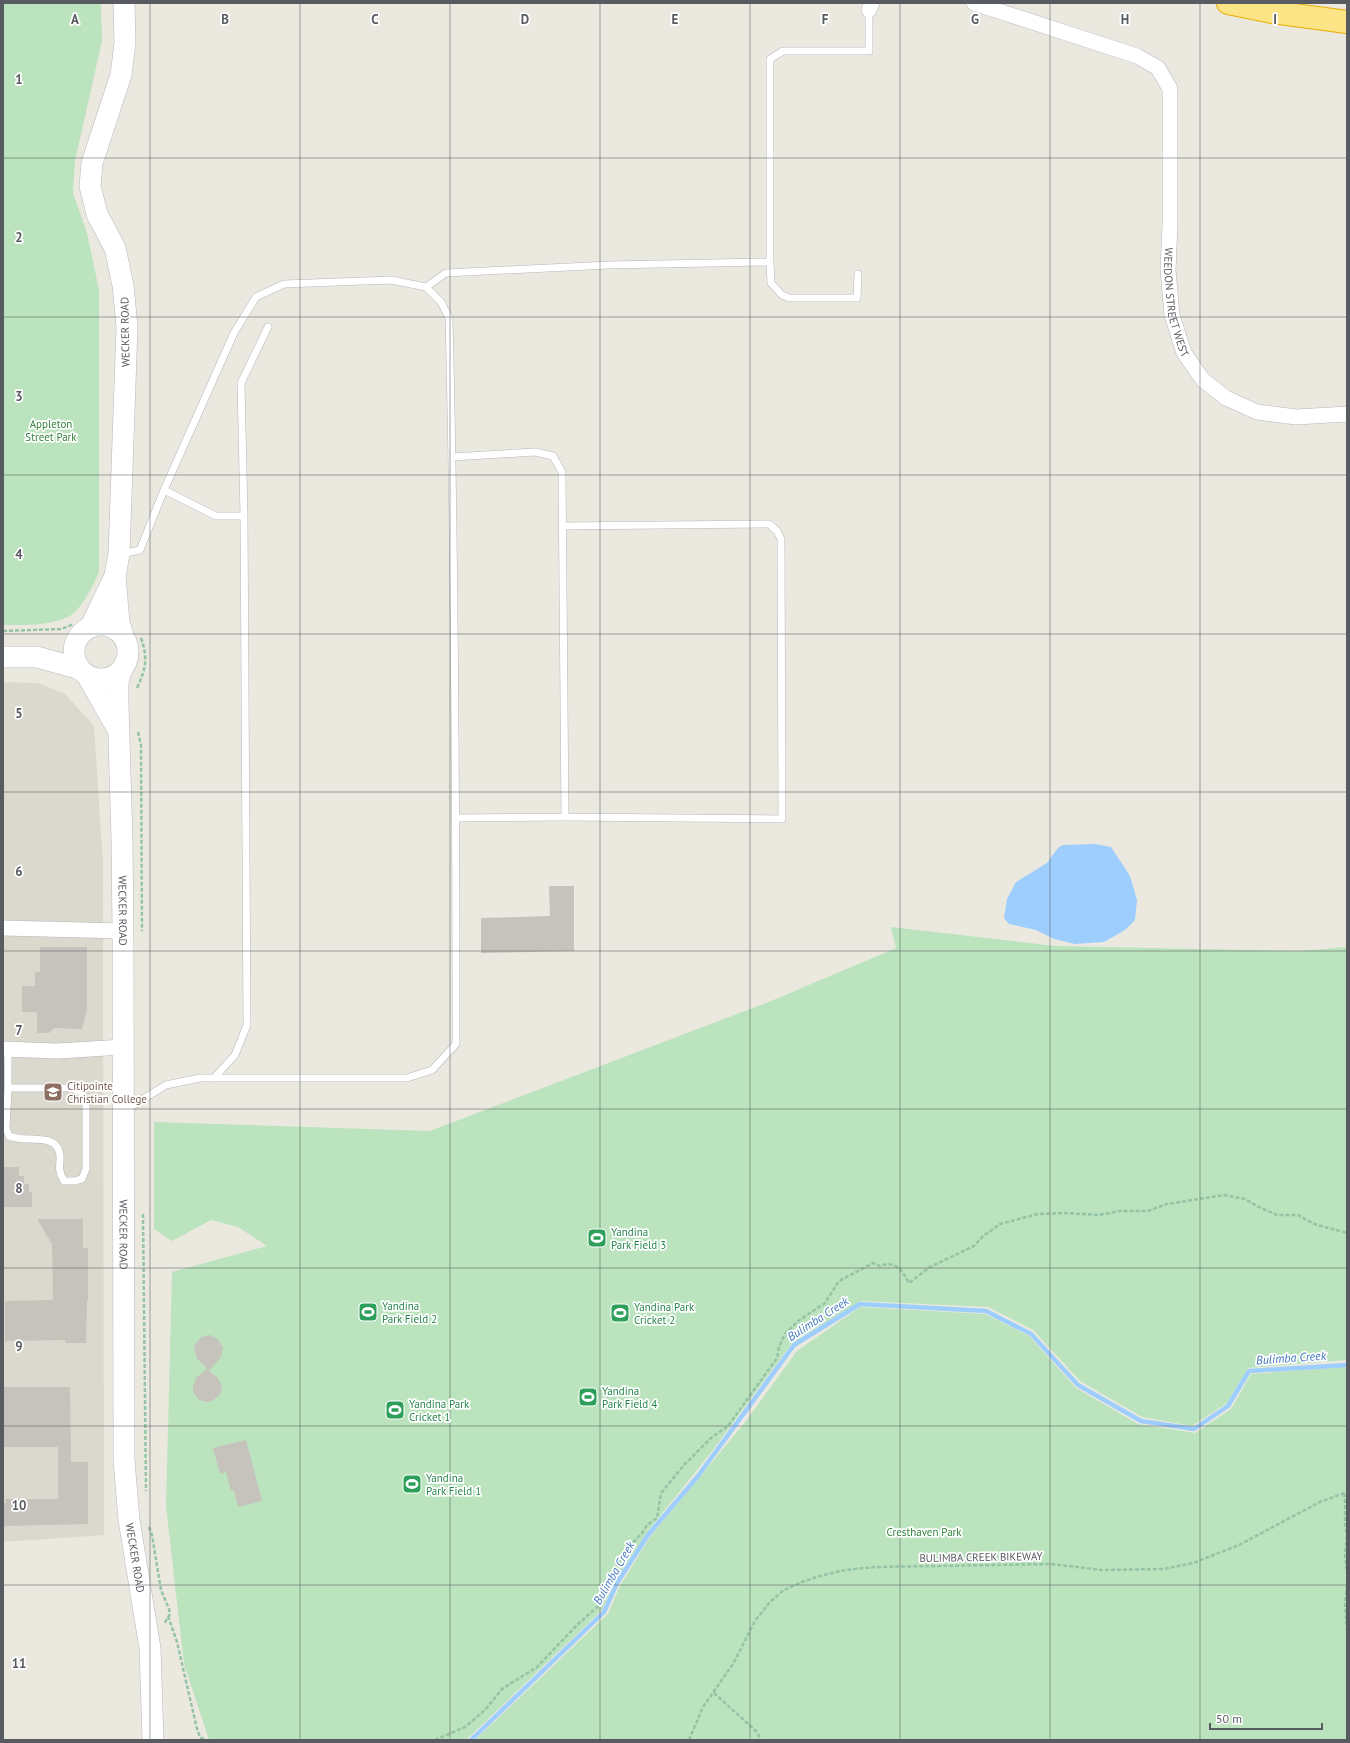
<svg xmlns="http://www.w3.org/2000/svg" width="1350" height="1743" viewBox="0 0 1350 1743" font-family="'PT Sans',sans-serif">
	<rect width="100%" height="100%" fill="#ebe9df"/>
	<path fill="#dbd8cd" d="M3,682L38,683L65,694L94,726L103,863L104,1535L3,1542Z"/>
	<path fill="#bbe3bd" d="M3,3H101L102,41L75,161L73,193L87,233L99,290V572C94,584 81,611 68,617C49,626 23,625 3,625Z
		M891,927L1056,946L1300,951L1347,947V1360L1248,1368L1227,1403L1192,1426L1142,1417L1080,1381L1033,1330L988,1307L861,1301L792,1343L713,1450L648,1531L614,1583L602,1610L466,1740H209L184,1664L166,1506L172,1272L267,1246L238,1227L211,1220L172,1241L154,1229V1122L430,1131L771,1001L896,948Z
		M860,1307L985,1314L1029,1336L1076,1388L1138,1424L1195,1433L1231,1409L1251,1374L1343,1367L1347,1368V1740H475L608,1614L620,1586L650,1537L746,1421L797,1351Z"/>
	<path fill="#9dcefe" d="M1095,844L1111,847L1130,876L1137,900L1135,920L1125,930L1104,942L1075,944L1054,939L1036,930L1009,924L1004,918L1007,899L1016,882L1047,863L1058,848L1063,845Z"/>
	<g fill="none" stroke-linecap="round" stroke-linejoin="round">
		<path stroke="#9dcefe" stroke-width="4.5" d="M471,1740L604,1612L617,1583L648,1535L698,1476L794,1345L860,1304L986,1311L1031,1334L1078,1385L1141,1421L1194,1429L1228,1406L1249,1371L1347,1365"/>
	</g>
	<path fill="#c6c3bc" d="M549,886H574V951L481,953V918L550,916Z
		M40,947H87V1010L82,1029L54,1028L49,1033H37V1012H22V986H35V972H40Z
		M3,1167H19V1176H24V1184H29V1192H32V1207H3Z
		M37,1219H83V1248H88V1301H87L86,1343H65V1340L5,1341V1301L53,1300L52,1244Z
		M210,1335L218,1339L223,1348L221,1357L209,1371L197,1358L194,1349L195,1345L201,1337Z
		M206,1369L217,1377L222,1386L220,1395L212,1401L208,1402L199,1400L193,1392V1387L196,1378Z
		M3,1387H70L71,1462H88V1524L3,1526V1503H6L5,1499H58V1447H3Z
		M246,1440L262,1501L238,1507L234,1490L231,1491L226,1472L220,1474L213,1448Z"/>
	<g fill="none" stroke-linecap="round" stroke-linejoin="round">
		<g stroke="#b5b7bc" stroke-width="8">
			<path id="lane" d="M770,262L771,283L782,295L789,298H857L858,274
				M426,287L446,273L609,265L770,262V59L783,51H869V10
				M452,457L535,452L553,456L562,472L565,817
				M164,490L216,516H244L247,1025L235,1055L214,1078
				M244,516L241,383L268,327
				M121,554L140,550L164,490L234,333L256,297L284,284L391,280L426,287L441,302L449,318C455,560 456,802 456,1044L432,1070L407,1078H200L166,1085L127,1109
				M456,818L565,817L782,819L781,539L777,531L769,524L562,526
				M8,1049V1088L6,1128L9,1136C23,1143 54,1133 59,1151C63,1162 55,1166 64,1181H74L82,1179L86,1169V1106L83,1094L73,1088H8"/>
		</g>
		<g stroke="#b5b7bc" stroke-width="16">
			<g id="street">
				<path id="s1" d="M974,3L1137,56L1158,68L1170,89V225L1168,270L1172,315L1184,353L1203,380L1226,398L1257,412L1296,417L1347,414"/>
				<path d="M869,10L872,3"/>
				<path d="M3,928L123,931"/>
				<path d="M3,1049L57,1051L124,1047"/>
			</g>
		</g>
		<g stroke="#b5b8be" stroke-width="22">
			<g id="secondary">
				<path d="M115,576L119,622L123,635"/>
				<circle cx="101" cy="652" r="27"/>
				<path d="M91,626L115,576L119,554L127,327L123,285L115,248L97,214L90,186L92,163L121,75L125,43L124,3"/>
				<path d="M3,657H37L80,669"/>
				<path id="s2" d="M121,670L118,683V705L122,840L123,931L124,1460L129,1520L150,1648L153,1740"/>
				<path d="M87,675L117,728"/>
			</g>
		</g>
		<g stroke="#e7ad03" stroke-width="24">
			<path id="highway" d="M1228,3L1272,12L1347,22"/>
		</g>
		<path stroke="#94c4a5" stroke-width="2.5" stroke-dasharray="4 2" stroke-linecap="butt" d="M3,631L61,629L74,624
			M137,688C146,669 148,658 141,638
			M138,732L141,745L142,931
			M143,1214L146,1491
			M1344,1493C1347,1507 1343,1521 1347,1535
			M149,1527L152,1535L161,1590L169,1609L170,1614L164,1624
			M1347,1536L1345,1554L1347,1574
			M1347,1585L1345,1603L1347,1632
			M168,1616L177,1642L197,1729L200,1737L205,1740
			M714,1693L757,1732L761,1740
			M435,1740L465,1727L485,1710L502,1689L537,1667L578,1624L603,1602L608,1580L627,1549L642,1533L647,1525L657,1518L661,1493L684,1465L711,1438L728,1426L777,1358L779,1347L785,1334L798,1321L825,1303L839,1281L873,1263L880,1266C895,1260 902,1270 909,1283L930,1267L974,1246L982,1237L1000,1224L1038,1214L1064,1213L1099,1215L1120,1211H1148L1167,1204L1224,1195L1245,1199L1257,1206L1277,1215H1298L1314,1224L1347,1233
			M689,1740L703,1707L733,1664L755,1621L769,1603L784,1590L802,1582L820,1576L845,1570L876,1567L1051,1564L1102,1570L1164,1569L1193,1563L1239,1545L1320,1502L1347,1492"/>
		<use href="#lane" stroke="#fff" stroke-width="7"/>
		<use href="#street" stroke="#fff" stroke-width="15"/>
		<use href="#secondary" stroke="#fff" stroke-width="21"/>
		<use href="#highway" stroke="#fbe486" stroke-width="22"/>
	</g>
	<path fill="none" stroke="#585b60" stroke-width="1" stroke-opacity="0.55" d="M150,3V1740M300,3V1740M450,3V1740M600,3V1740M750,3V1740M900,3V1740M1050,3V1740M1200,3V1740M3,158H1347M3,317H1347M3,475H1347M3,634H1347M3,792H1347M3,951H1347M3,1109H1347M3,1268H1347M3,1426H1347M3,1585H1347"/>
	<defs>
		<g id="school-square" transform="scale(1)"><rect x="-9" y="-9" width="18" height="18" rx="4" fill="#8d6e63" stroke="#fff"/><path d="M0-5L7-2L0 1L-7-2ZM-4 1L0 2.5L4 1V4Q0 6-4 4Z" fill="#fff"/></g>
		<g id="stadium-square" transform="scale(1)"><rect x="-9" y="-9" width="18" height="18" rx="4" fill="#2e9e5b" stroke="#fff"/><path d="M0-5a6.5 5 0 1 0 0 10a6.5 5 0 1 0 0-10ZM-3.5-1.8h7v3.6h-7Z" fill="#fff"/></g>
	</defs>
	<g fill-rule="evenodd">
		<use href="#school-square" x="53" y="1092"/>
		<use href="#stadium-square" x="597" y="1238"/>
		<use href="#stadium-square" x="368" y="1312"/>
		<use href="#stadium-square" x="620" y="1313"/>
		<use href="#stadium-square" x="588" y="1397"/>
		<use href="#stadium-square" x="395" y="1410"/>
		<use href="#stadium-square" x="412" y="1484"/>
	</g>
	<g text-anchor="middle" stroke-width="3.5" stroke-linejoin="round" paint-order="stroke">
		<g font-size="11" fill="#585b60" stroke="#fff">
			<text dy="4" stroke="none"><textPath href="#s1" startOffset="434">WEEDON STREET WEST</textPath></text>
			<text transform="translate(125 332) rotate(-91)" y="4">WECKER ROAD</text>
			<text dy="4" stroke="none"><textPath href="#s2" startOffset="241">WECKER ROAD</textPath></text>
			<text dy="4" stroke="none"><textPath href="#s2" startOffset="565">WECKER ROAD</textPath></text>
			<text transform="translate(981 1557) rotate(-1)" y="4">BULIMBA CREEK BIKEWAY</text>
			<text dy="4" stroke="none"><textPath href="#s2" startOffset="889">WECKER ROAD</textPath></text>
		</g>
		<g font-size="11" fill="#35823d" stroke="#fff">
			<text x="51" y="428">Appleton<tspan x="51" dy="13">Street Park</tspan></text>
			<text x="924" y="1536">Cresthaven Park</text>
		</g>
		<g font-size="11" fill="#785e54" stroke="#fff" text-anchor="start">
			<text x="67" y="1090">Citipointe<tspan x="67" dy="13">Christian College</tspan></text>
		</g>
		<g font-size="11" fill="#27864d" stroke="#fff" text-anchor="start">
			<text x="611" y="1236">Yandina<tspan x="611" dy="13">Park Field 3</tspan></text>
			<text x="382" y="1310">Yandina<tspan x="382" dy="13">Park Field 2</tspan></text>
			<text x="634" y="1311">Yandina Park<tspan x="634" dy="13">Cricket 2</tspan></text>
			<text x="602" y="1395">Yandina<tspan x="602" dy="13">Park Field 4</tspan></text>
			<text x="409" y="1408">Yandina Park<tspan x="409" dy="13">Cricket 1</tspan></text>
			<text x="426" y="1482">Yandina<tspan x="426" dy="13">Park Field 1</tspan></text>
		</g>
		<g font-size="12" font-style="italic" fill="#4177c0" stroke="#fff">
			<text transform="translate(818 1319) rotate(-33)" y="4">Bulimba Creek</text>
			<text transform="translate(1291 1358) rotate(-4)" y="4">Bulimba Creek</text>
			<text transform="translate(614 1573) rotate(-60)" y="4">Bulimba Creek</text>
		</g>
	</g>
	<g font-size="13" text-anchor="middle" font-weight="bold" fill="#585b60" stroke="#fff" stroke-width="3.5" stroke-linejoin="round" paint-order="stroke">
		<text x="75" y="24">A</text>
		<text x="225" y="24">B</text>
		<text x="375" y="24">C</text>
		<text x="525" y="24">D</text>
		<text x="675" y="24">E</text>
		<text x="825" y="24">F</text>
		<text x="975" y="24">G</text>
		<text x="1125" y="24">H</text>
		<text x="1275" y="24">I</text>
		<text x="19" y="84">1</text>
		<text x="19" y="242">2</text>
		<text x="19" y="401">3</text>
		<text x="19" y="559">4</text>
		<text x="19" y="718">5</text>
		<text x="19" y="876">6</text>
		<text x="19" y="1035">7</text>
		<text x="19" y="1193">8</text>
		<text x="19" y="1351">9</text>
		<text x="19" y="1510">10</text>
		<text x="19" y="1668">11</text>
	</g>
	<rect width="1350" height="1743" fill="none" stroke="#585b60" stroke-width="8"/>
	<path d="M1210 1723v6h112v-6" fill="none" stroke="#585b60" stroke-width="2"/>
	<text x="1216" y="1723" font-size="12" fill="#585b60" stroke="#ffffff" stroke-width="3" paint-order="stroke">50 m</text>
</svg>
